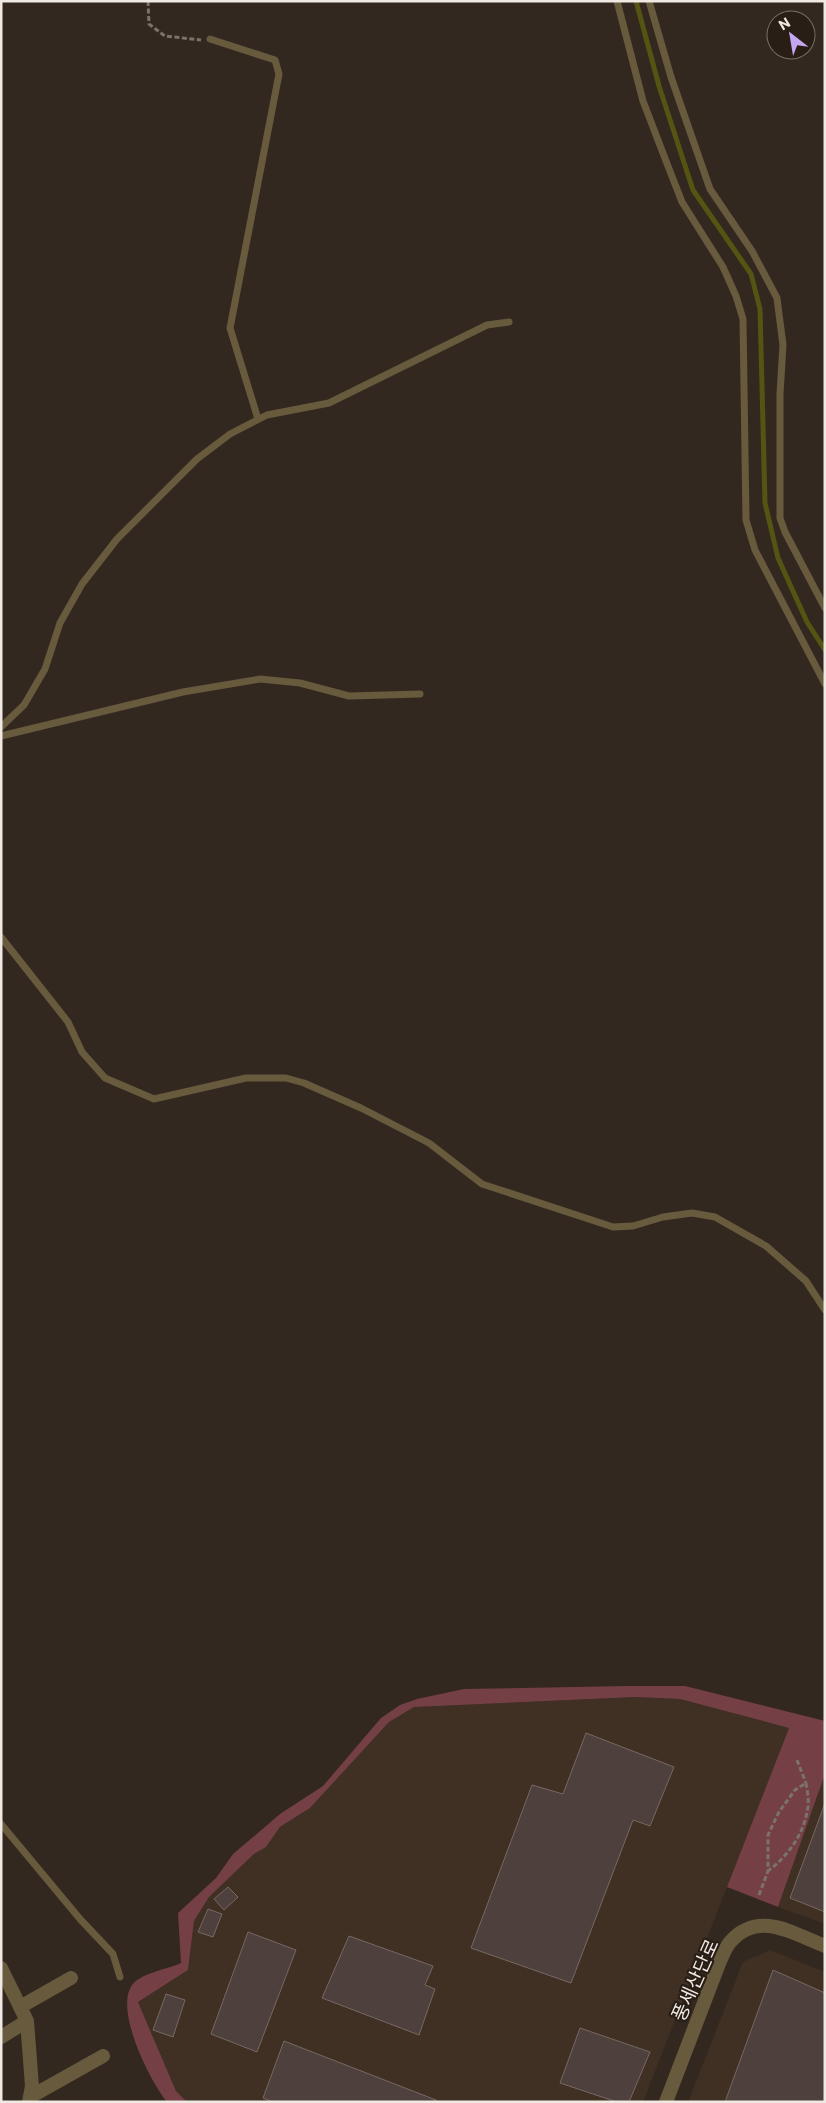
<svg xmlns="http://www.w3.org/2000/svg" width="826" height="2103" viewBox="0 0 826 2103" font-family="Commissioner,'Noto Sans KR',sans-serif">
	<rect width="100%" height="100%" fill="#32281f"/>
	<path fill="#3f3023" d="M635,1697L680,1699L789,1728L643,2102H187L176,2091L138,2002L188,1970L194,1921L209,1897L254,1854L266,1847L280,1827L310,1808L389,1722L414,1707Z
		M825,1774V1924L778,1907Z
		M770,1950L825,1972V2102H688L743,1962Z"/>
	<path fill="#743f45" d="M628,1686H685L825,1721V1774L778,1907L727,1887L789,1728L680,1699L635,1697L414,1707L389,1722L310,1808L280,1827L266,1847L254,1854L209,1897L194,1921L188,1970L138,2002L176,2091L187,2102H167C150,2081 114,2010 132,1985C143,1972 166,1970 181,1963L178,1913L216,1878L233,1854L280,1814L323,1786L381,1718L400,1705L417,1699L464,1689Z"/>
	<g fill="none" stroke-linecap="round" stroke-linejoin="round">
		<path stroke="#555412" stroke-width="5" d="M636,1L659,86L693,190L751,274L760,309L765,503L778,558L807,622L825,650"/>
	</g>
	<path fill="#4e403c" stroke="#776863" d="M586,1733L674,1767L650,1826L633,1820L571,1983L471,1948L532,1785L563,1794Z
		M825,1803V1912L790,1898Z
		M228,1887L238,1897L224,1910L214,1899Z
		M208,1909L222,1914L213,1937L198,1932Z
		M248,1932L296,1950L257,2052L211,2034Z
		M349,1936L433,1966L425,1985L435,1989L419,2035L322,1998Z
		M773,1970L825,1993V2102H725Z
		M166,1994L185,2000L173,2037L153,2030Z
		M580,2028L650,2052L629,2102H617L560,2083Z
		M284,2041L436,2100V2102H273L263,2098Z"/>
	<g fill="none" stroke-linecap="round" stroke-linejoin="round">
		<path stroke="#7b726b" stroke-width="3" stroke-dasharray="5 2.5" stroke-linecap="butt" d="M148,1L149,24L165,36L201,40
			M797,1760L806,1783
			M759,1895L768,1871V1835L779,1812L795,1790L806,1783C807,1790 809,1799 808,1807C804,1834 789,1855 768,1871"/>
		<path stroke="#685a3d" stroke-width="7" d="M617,1L643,101L666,161L682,202L723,267L736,296L743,319L746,520L755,550L825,684
			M649,1L671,77L710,189L752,251L777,298L783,345L780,394V518L785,532L825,608
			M210,39L275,60L279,74L230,328L258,419
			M1,727L24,705L45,669L60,623L82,584L117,539L197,459L230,434L267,415L329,403L487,325L509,322
			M1,736L183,692L260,679L300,683L349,696L420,694
			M1,937L68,1022L82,1052L105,1078L154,1099L246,1078H286L304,1083L361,1108L429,1143L482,1184L613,1227L633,1226L663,1217L692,1213L715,1217L766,1246L806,1281L825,1310
			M1,1824L80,1919L113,1954L120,1977"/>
		<path stroke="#685a3d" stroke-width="14" d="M1,1968L27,2021L32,2086L29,2102
			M20,2007L71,1978
			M1,2037L27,2021
			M30,2097L103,2056
			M666,2102L720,1961C723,1955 726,1946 731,1941C759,1910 794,1934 825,1946"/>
	</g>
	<g text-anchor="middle" stroke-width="4.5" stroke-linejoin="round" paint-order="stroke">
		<g font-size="19" fill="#efe8e3" stroke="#281e16">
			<text transform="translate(695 1980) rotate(-66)" y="7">풍세산단로</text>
		</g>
	</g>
	<rect width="826" height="2103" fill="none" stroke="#efe8e3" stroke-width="5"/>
	<g transform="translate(791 35) rotate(329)"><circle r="24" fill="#281e16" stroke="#786f68"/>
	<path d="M0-4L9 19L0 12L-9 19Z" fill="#c5a7f1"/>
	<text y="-8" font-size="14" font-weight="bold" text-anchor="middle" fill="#efe8e3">N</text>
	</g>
</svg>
